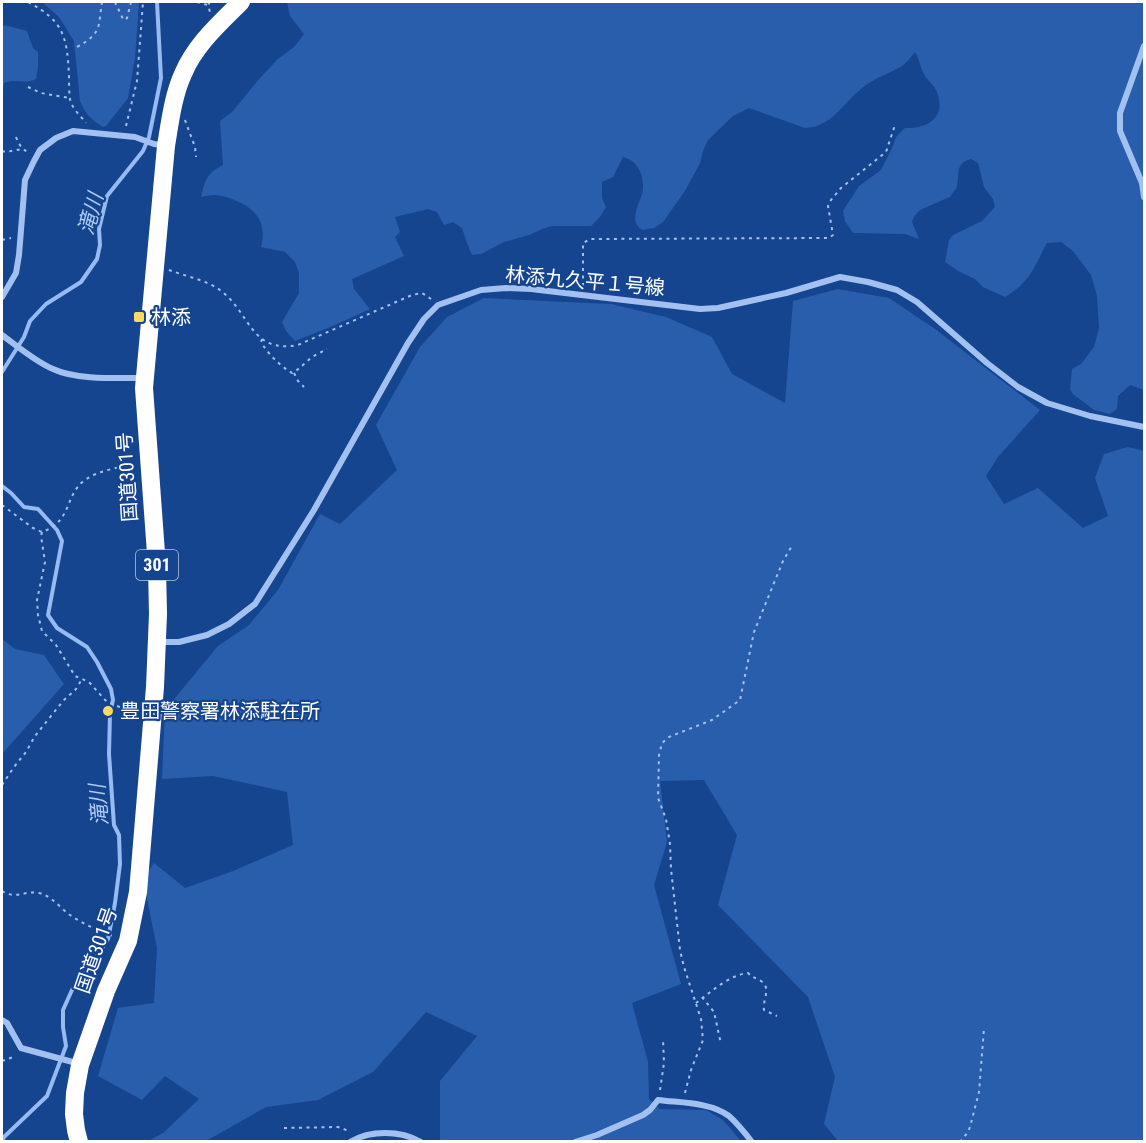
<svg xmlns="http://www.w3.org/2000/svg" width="1146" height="1143" viewBox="0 0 1146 1143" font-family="'Roboto Condensed','Noto Sans JP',sans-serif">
	<rect width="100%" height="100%" fill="#16458f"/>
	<path fill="#295ead" d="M42,2H139L135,58L128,98L106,126L103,127C91,120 85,113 80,101L74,41L59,17Z
		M287,2H1144V390L1130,385L1118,396L1117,409L1110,414L1094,410L1073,394L1070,389L1072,369L1081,364L1094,347L1099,328L1097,296L1091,275L1073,251L1061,242L1047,243C1033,269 1031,281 1005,297L983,287L975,279L958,271L945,262L949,240L953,235L982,221L995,207L993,199L984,187L978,163L971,159C953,164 961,176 956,189C955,189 950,197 950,197C944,199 941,201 936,203C924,209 917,208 912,222L919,239L905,234L853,233L845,221L843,211L859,186L881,170L893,146L896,137L905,128C929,129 948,116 936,90C933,84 927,80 924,74C920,67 920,60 915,52C911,57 907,62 902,66C889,74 873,78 861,89C842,104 832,127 805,128L749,108L733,116L708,140L703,151L700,163L685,191L663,222L654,228L642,230C640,228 637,226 636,223C632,211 644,197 643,186C643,172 636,160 623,157L613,177L602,182V198L606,207L600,217L591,226H552L542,229L529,235L504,242L481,254L472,255L467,243L462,228L453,222L444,225L437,212L428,209L395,217L400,232L395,237L404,256L352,279L354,289L370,309L335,325L295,341L286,331L282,322L299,293V273L295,262L285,252L261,247C268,220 253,206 229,198C224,197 219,195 215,195C210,195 205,196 201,197C205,180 207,173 223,165L220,121L233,111L259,79L278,59L295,46L304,34L290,16Z
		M4,25L27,31L33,48L38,52V67L36,79C25,85 15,78 4,83L2,98V28Z
		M838,289L889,298L935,329L1040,410L998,457L986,476L1004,504L1038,488L1083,528L1108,516L1095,478L1104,454L1128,447L1144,451V1141H838L824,1124L835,1077L808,997L718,905L737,835L704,780L660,781L667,842L654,885L681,984L632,1003L648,1062L649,1099L660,1109L706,1110L723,1120L741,1141H440V1081L477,1036L426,1012L373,1072L318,1100L266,1107L206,1141H148L163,1133L199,1099L165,1076L142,1100L98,1076L118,1008L154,1003L157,948L143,879L154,863L185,888L233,871L293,845L287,792L213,776L162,779L165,710L218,646L249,625L278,590L320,514L340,524L397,470L376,425L420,347L447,317L484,298L611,304L666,317L712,337L732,374L785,403L793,301Z
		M2,639L15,649L44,655L64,684L2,754Z"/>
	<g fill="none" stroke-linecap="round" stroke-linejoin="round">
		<path stroke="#95bbf2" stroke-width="4" d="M2,372L24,337L30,321L46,304L81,282L97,259L100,245L99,229L107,196L143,151L149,137L161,78L157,2
			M2,486L11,493L24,507L38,509L57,530L62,541L48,615L57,628L87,647L97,662L111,689L113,700L110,713L109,754L114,825L119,835L120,864L115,903L108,939L90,967L72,990L63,1010V1027L66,1046L47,1096L4,1137L2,1141"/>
		<path stroke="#a2c1f0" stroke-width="2" stroke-dasharray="3 4.5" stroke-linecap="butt" d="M28,2C64,21 67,37 69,75C69,83 69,92 70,99C72,109 80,115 86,123
			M115,2L123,19L125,20L127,18L131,2
			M197,2L208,5
			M210,2L208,5L210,12
			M77,47C102,33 98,28 102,2
			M28,87L41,93L70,98
			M185,120L195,147L196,157
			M126,126L137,81L143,2
			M16,137C19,145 22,149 29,153
			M2,151L6,152L22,149
			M2,240L11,238
			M169,270C185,276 206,280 220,290C251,313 250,354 298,345L412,295L422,293L431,299
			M583,286V243L590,239L829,238L833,235L828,206L831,200L841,188L886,152L895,125
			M262,339L261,342C269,355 279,365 292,373L296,371L312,357L327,349
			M294,373L298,381L304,387
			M2,505L33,528L42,532C73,521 64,495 85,480C99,470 118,468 134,464
			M42,532L41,536L45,562L37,600L38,615L42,631L56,645L75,676L89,682L107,702L130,711L137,712
			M2,785L14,767L26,752L35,736L63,701L76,689L82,679
			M2,891C16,900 25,890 39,893C52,896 60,908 70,915C83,924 99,931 113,936
			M702,997L714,1012L721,1044
			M696,1003C711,992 729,975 748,973C753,978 756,978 761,981C772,988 762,1001 764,1010L777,1016
			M2,1061L16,1056
			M660,1090L664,1063L663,1039
			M685,1093L691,1070L703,1040L701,1019L684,967L680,950L671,869L670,844L666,819L658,798L659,755L662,743L669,737L712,720L740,700L754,632L783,561L793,544
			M284,1128L338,1127L349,1131
			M960,1142L968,1132L970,1127L979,1092L984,1028"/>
		<path stroke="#a2c1f0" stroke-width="6" d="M1144,46L1120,113V131L1142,183L1144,197
			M2,297L16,273L19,255L25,180L34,161L40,150L56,138L73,131L135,137L154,144L163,145
			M2,335C17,346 36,362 53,369C76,380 116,378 142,378
			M160,642H179L207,635L229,624L255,604L314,510L408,343L424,319L438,305L481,290L506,288L531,289L700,309L718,308L786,293L840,277L868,282L897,290L917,302L987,363L1018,387L1047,403L1090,416L1144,427
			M2,1020L7,1023L21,1048L80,1064
			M350,1142C370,1130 400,1130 421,1142
			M575,1142L597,1135L643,1115L650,1110L658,1100C681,1103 710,1102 729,1116C737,1123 745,1133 752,1142"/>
		<path stroke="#fff" stroke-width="18" d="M79,1142L76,1130L74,1114L75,1093L80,1065L106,991L128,941L138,892L155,687L158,614L157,567L144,388L166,146C170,122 173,96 183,74C195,45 220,23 241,2"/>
	</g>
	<g fill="#ffda61" stroke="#16458f" stroke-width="2">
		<rect x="133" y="311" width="12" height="12" rx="3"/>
		<circle cx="108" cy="711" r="6"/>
	</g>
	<g text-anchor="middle" stroke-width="4.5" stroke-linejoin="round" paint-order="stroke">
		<rect fill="#16458f" stroke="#b9c7dd" stroke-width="1.5" x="136" y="550" width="42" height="30" rx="4.5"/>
		<g font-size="18" font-weight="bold" fill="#fff">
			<text x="157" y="571">301</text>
		</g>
		<g font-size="20" fill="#fff" stroke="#16458f">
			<text transform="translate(585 281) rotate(5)" y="7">林添九久平１号線</text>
			<text transform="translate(127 477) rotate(-94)" y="7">国道301号</text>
			<text transform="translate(96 950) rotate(-71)" y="7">国道301号</text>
		</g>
		<g font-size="20" fill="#fff" stroke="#16458f" text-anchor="start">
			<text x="151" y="324">林添</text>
			<text x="120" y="718">豊田警察署林添駐在所</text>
		</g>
		<g font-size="21" font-style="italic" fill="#aeccf7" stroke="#16458f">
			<text transform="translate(91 214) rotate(-75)" y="7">滝川</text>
			<text transform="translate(99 805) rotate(-95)" y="7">滝川</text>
		</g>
	</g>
	<rect width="1146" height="1143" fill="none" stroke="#ffffff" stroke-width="6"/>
</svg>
